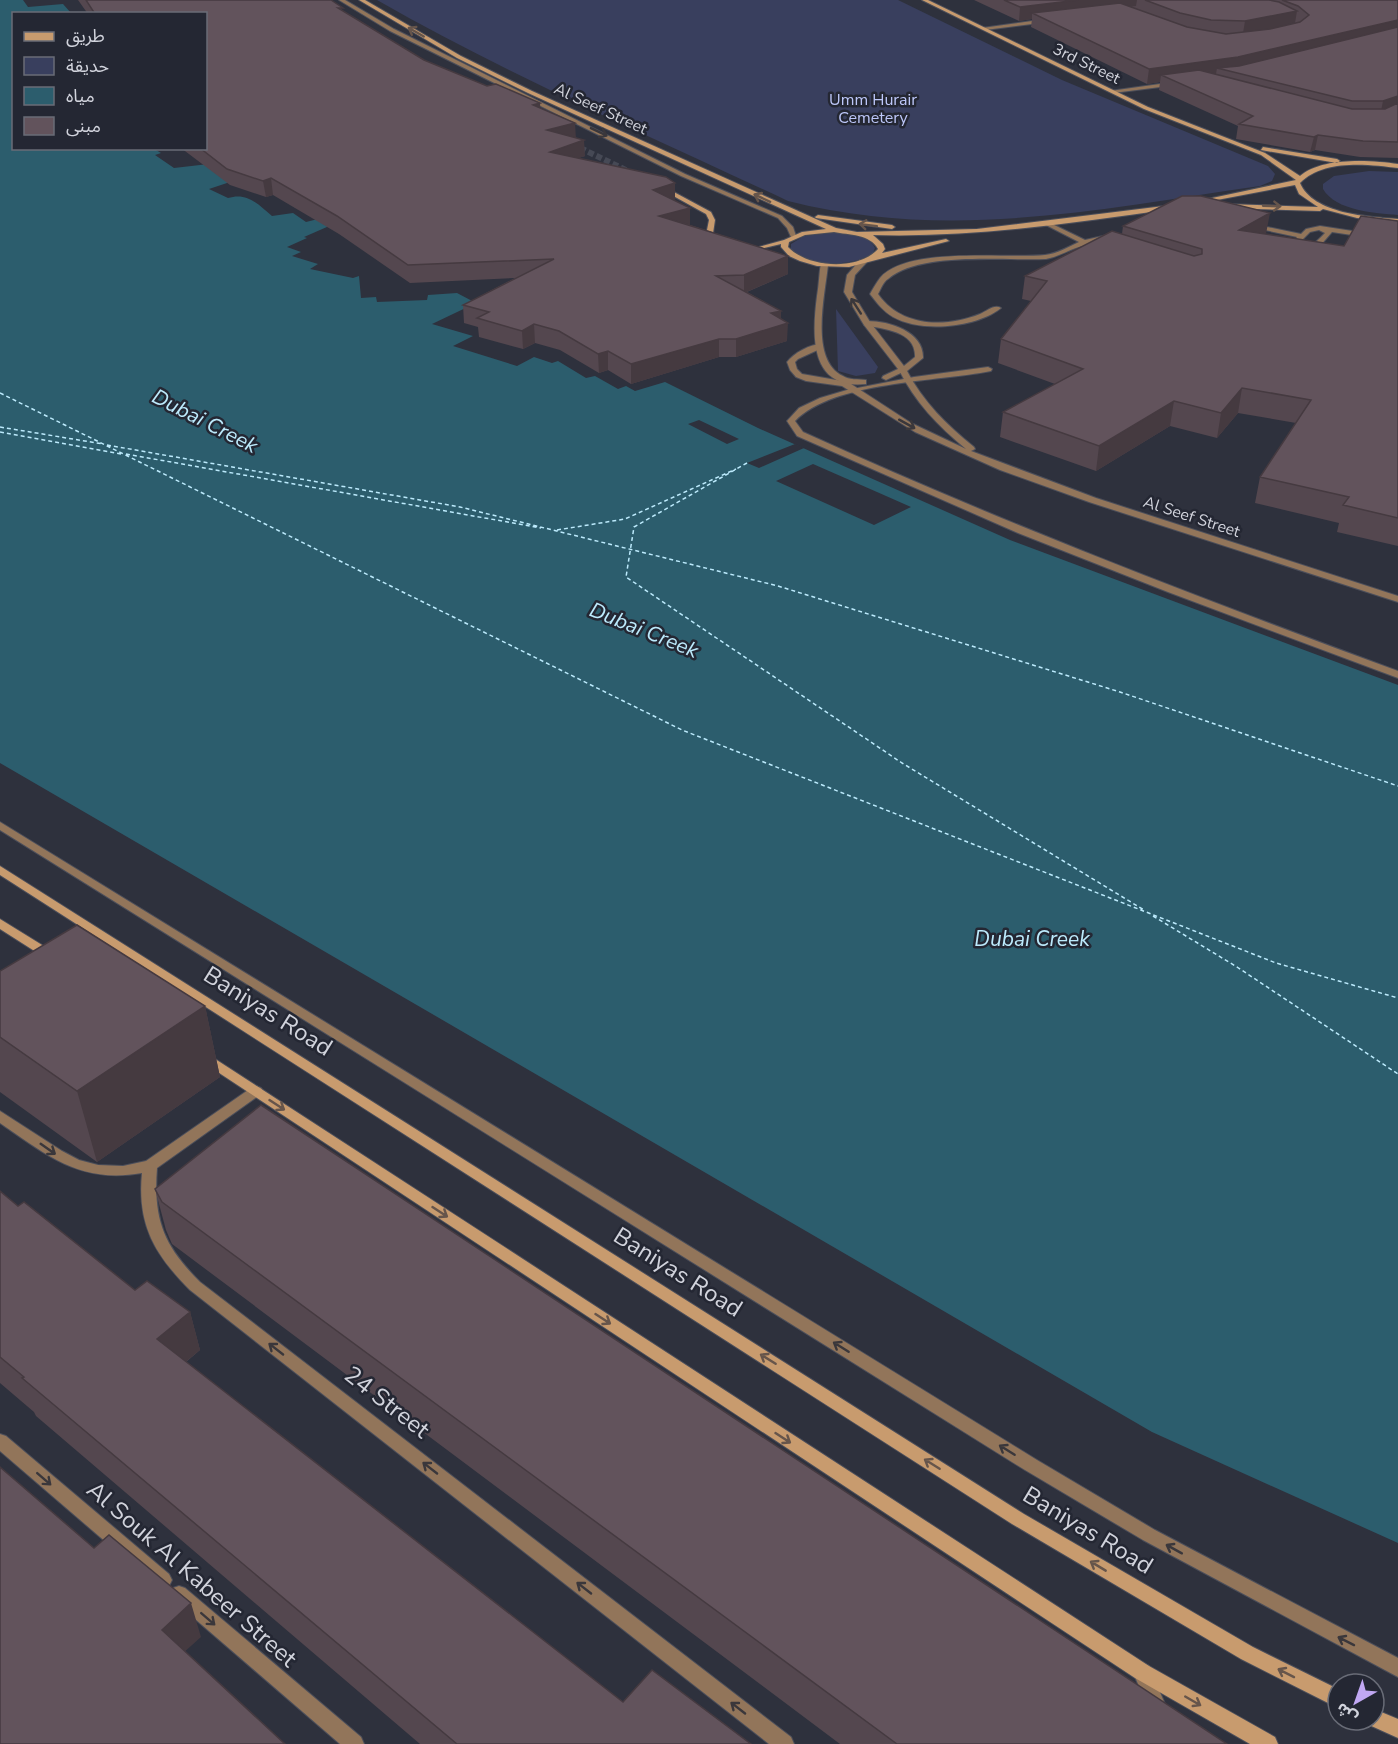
<svg xmlns="http://www.w3.org/2000/svg" width="1398" height="1744" viewBox="0 0 1398 1744" font-family="'Nunito Sans','Noto Sans Arabic',sans-serif">
	<rect width="100%" height="100%" fill="#2e313d"/>
	<path fill="#393f5e" d="M377,0H898L1062,80L1268,166L1275,174L1272,181L1260,186C1098,209 951,242 788,201C650,136 510,76 377,0Z
		M1369,171L1398,172V215C1375,213 1336,211 1323,189V184L1334,176Z
		M830,233C844,233 868,233 875,248L873,253C852,267 810,268 791,249V244L804,236Z
		M836,309L878,367L875,373L856,376L838,371Z"/>
	<path fill="#2c5d6d" d="M0,0H23L28,7L63,4L71,13L14,14V148L157,149L156,150L161,153L155,155L174,168L226,162L248,176L209,189L228,198C247,192 258,204 272,216L293,213L306,222L326,217L336,223L304,237L307,238L287,247L301,252L292,256L318,264L310,269L353,278L359,276L361,298L376,297L377,302L427,300L428,295L457,293L476,303L432,324L473,336L453,346L517,366L534,357L552,363L558,361L586,378L595,376L618,389L626,386L635,391L665,382L758,428L1010,540L1398,685V1543L1152,1432L0,763Z"/>
	<path fill="#2e313d" d="M699,420L739,439L727,444L688,424Z
		M795,444L804,448L759,468L747,463Z
		M813,464L877,492L911,507L874,525L776,481Z"/>
	<g fill="none" stroke-linecap="round" stroke-linejoin="round">
		<path stroke="#bceafc" stroke-width="1.5" stroke-dasharray="4 3" stroke-linecap="butt" d="M0,393L682,730L1276,963L1398,998
			M0,427L103,444
			M0,432L121,454
			M107,445L460,507L778,586L1120,692L1398,786
			M126,454L541,528
			M747,463L634,527L626,577L902,763L1144,910
			M557,530L625,519L736,469
			M1153,916L1237,967L1398,1074"/>
		<path stroke="#464955" stroke-width="6" stroke-dasharray="6 3" stroke-linecap="butt" d="M572,144L632,173"/>
		<g stroke="#4b4e5a" stroke-width="2">
			<path id="lane" d="M1048,222L1085,240L1112,234L1115,236L1091,242V245C1076,245 1062,256 1046,259C1004,261 921,251 888,279C883,282 881,289 878,294C901,327 945,328 980,314C987,311 994,304 1001,308C976,328 921,333 893,317C883,311 877,303 870,294C873,289 876,283 880,278C907,246 1005,259 1045,255C1057,254 1068,247 1079,242L1046,225L1045,224Z
				M1253,224L1301,234L1306,229L1320,226L1398,238V242L1332,232L1319,247L1303,252L1289,247L1297,237L1251,227L1250,226ZM1319,230L1325,233C1316,242 1309,251 1296,246L1310,232Z
				M864,321C887,320 924,331 923,358L907,371C923,402 947,425 974,447L975,449L971,451L1096,498L1398,596V602L1089,502L1000,470L915,432L842,386L806,381L796,377L790,370L787,362C794,353 810,344 822,344V348L798,359L795,362L797,369L802,374L848,382L911,423L966,449C938,426 915,402 899,370L915,357C916,331 884,329 864,325Z
				M0,822L1037,1460L1155,1530L1398,1658V1677L1143,1540L1025,1470L0,830Z"/>
		</g>
		<g stroke="#4b4e5a" stroke-width="2">
			<path id="street" d="M339,0H345L394,29L685,174L782,216L793,227L796,236L791,237L787,228L778,218L681,176L390,31Z
				M1046,19L1048,22L985,30L982,28Z
				M1174,82L1176,85L1113,93L1110,91Z
				M860,260L867,262L855,275L852,292L870,322L907,370L886,380L882,378L883,376L898,369L864,325L844,292L847,275Z
				M821,263L828,265C825,295 809,360 843,376C849,380 858,379 866,380V384C809,390 812,335 817,296C819,285 819,273 821,263Z
				M988,367L992,369L991,371C937,382 834,381 795,421L803,432C998,521 1197,597 1398,671V678L1168,592L1018,533L797,436L787,421L799,408L820,398L847,390L914,377Z
				M256,1086L261,1088L263,1091L261,1094L157,1168C153,1220 164,1246 200,1282L791,1737L794,1744H769L190,1290C154,1254 137,1224 142,1173C81,1184 48,1156 0,1123V1111L62,1151L79,1160L98,1165L123,1166L146,1161L251,1088Z
				M0,1434L6,1436L169,1574L172,1580L169,1586L163,1588L157,1586L0,1451Z
				M179,1586L185,1588L361,1737L364,1744H340L173,1600L170,1594L173,1588Z
				M1142,1663L1149,1666L1167,1709L1165,1715L1158,1718L1151,1715L1133,1672L1135,1666Z"/>
		</g>
		<g stroke="#4b4e5a" stroke-width="2">
			<path id="secondary" d="M359,0H365L461,56L532,91L836,228L857,232L977,229L1172,205L1175,207L1172,209C1073,223 973,238 873,235L883,244L885,249L882,253L946,239L949,241L849,267L817,266L800,261L789,256L781,247V244L748,252V250L784,240L802,232L826,229L528,93L457,58ZM834,232C849,235 870,234 878,249C858,271 808,268 788,247L789,242L805,235Z
				M922,0H928L1148,107L1265,153L1300,176C1322,157 1370,160 1398,164V168C1368,164 1323,159 1300,183C1313,214 1369,217 1398,219V223L1357,218L1323,209L1320,211L1226,208L1223,206L1226,204L1318,207L1299,194L1295,185L1196,204L1195,203L1198,201L1296,180L1261,155L1144,109Z
				M1263,147L1337,159L1340,161L1337,163L1261,150Z
				M668,191H672L711,212L715,220L712,240L716,245L715,246H711L705,240L709,220L706,214L668,193Z
				M818,215L892,225L895,227L892,229L816,218L815,217Z
				M0,866L1024,1514L1253,1647L1338,1689V1708L1241,1659L1012,1524L0,875Z
				M0,919L55,953L57,956L55,959H47L0,929Z
				M206,1053L1149,1666L1275,1737L1278,1744H1250L1135,1678L201,1061L199,1058L201,1055Z
				M1374,1709L1398,1719V1738L1367,1724L1365,1720H1374Z"/>
		</g>
		<use href="#lane" fill="#92755a" fill-rule="evenodd"/>
		<use href="#street" fill="#92755a" fill-rule="evenodd"/>
		<use href="#secondary" fill="#c89b6e" fill-rule="evenodd"/>
	</g>
	<path fill="#54474f" d="M78,0H331L343,11L424,60L540,108L576,137L585,156L578,158L675,200H674L690,208V225L788,256V274L747,292L781,311V319L787,341L736,357H719L631,384L608,370L599,373L560,350L535,343L523,349L479,337L478,327L464,323L463,305L515,278L410,283L339,234L273,195L266,197L230,185L181,148H206V14H88Z
		M974,0H1398V158L1360,157L1315,150L1310,152L1236,139L1238,126L1159,90L1160,82L1147,84L1031,27L1032,19L1019,21Z
		M1398,221V546L1337,532L1339,523L1255,503L1260,477L1296,423L1238,413L1217,438L1170,426L1096,471L1000,437L1003,412L1055,384L998,363L1001,339L1031,301L1022,299L1025,276L1122,234L1123,226L1266,234L1344,246Z
		M0,971L205,1006L220,1077L97,1162L0,1092Z
		M155,1189L1227,1744H840L172,1244L166,1230Z
		M0,1191L18,1206L135,1290L190,1312L200,1350L186,1362L623,1702L751,1744H420L36,1416L34,1412L0,1383Z"/>
	<path fill="#453a40" d="M1078,0H1137L1136,6L1042,18L1032,13V19L1019,21L1020,7Z
		M1297,11L1294,29L1242,39L1245,21Z
		M1398,20V33L1236,72L1217,68L1216,74L1161,75L1160,82L1147,84L1149,69Z
		M1398,96V110L1380,116L1383,101Z
		M540,103L541,119L533,105Z
		M575,123L576,139L547,130Z
		M1318,135L1315,150L1310,152L1314,137Z
		M584,140L585,156L550,168V152Z
		M271,178L273,195L266,197L263,181Z
		M675,183V200L653,207V190Z
		M690,208V225L659,216Z
		M1270,213L1266,234L1239,230Z
		M788,256V274L744,293V275Z
		M781,311V325L788,323L787,341L736,357V339L771,313Z
		M534,324L535,343L523,349L522,331Z
		M719,339V357L631,384V364Z
		M608,351V370L599,373L598,354Z
		M1242,388L1238,413L1217,438L1221,413Z
		M1174,401L1170,426L1096,471L1099,446Z
		M205,1006L220,1077L97,1162L77,1091Z
		M190,1312L200,1350L167,1377L157,1339Z
		M191,1603L201,1637L172,1663L162,1630Z"/>
	<path fill="#62535c" stroke="#453a40" stroke-width="1.5" d="M86,0H331L343,8H338L424,60L487,86L496,84L540,103L533,105L575,123L547,130L584,140L550,152L666,177L675,183L653,190L690,208L659,216L788,256L744,275L716,276L781,311L771,313L788,323L736,339H719L631,364L608,351L598,354L559,331L534,324L522,331L477,318L489,312L463,305L554,259L408,265L337,216L271,178L263,181L227,169L200,148H206V14H95Z
		M1004,0H1078L1020,7Z
		M1145,0H1269L1279,2L1297,11L1245,21L1211,20L1180,13Z
		M1282,0H1398V20L1238,57L1149,69L1032,13L1120,3L1187,27L1226,34L1270,29L1300,22L1309,15L1298,6Z
		M1398,27V96L1383,101H1352L1217,68L1239,66Z
		M1199,70L1352,109H1385L1398,103V142L1363,141L1318,135L1314,137L1239,124L1253,116L1161,75Z
		M1182,196H1201L1270,213L1239,230L1344,246L1361,216L1398,221V518L1343,505L1349,497L1260,477L1311,400L1242,388L1221,413L1174,401L1099,446L1003,412L1083,369L1001,339L1047,281L1025,276L1112,231L1194,256L1202,254V249L1123,226Z
		M77,925L205,1006L77,1091L0,1037V971Z
		M261,1105L1227,1744H897L162,1202L155,1189Z
		M0,1191L18,1206L24,1202L135,1290L147,1281L190,1312L157,1339L623,1702L652,1670L751,1744H457L22,1378L24,1377L0,1357Z
		M0,1467L94,1548L109,1535L191,1603L162,1630L285,1744H0Z"/>
	<defs><path id="oneway-shaft" d="M-6 0H5M1.5-3L5.5 0L1.5 3" fill="none" stroke-width="1.6" stroke-linecap="round" stroke-linejoin="round" transform="scale(1.5)"/></defs>
	<g stroke="#66554b">
		<use href="#oneway-shaft" transform="translate(416 32) rotate(-150)"/>
		<use href="#oneway-shaft" transform="translate(762 198) rotate(-155)"/>
		<use href="#oneway-shaft" transform="translate(1272 206) rotate(2)"/>
		<use href="#oneway-shaft" transform="translate(868 225) rotate(-173)"/>
		<use href="#oneway-shaft" transform="translate(277 1105) rotate(33)"/>
		<use href="#oneway-shaft" transform="translate(440 1212) rotate(33)"/>
		<use href="#oneway-shaft" transform="translate(603 1319) rotate(33)"/>
		<use href="#oneway-shaft" transform="translate(768 1359) rotate(-148)"/>
		<use href="#oneway-shaft" transform="translate(783 1438) rotate(33)"/>
		<use href="#oneway-shaft" transform="translate(932 1464) rotate(-148)"/>
		<use href="#oneway-shaft" transform="translate(1098 1566) rotate(-149)"/>
		<use href="#oneway-shaft" transform="translate(1286 1673) rotate(-153)"/>
		<use href="#oneway-shaft" transform="translate(1193 1701) rotate(30)"/>
	</g>
	<g stroke="#3a373b">
		<use href="#oneway-shaft" transform="translate(599 132) rotate(26)"/>
		<use href="#oneway-shaft" transform="translate(856 306) rotate(-123)"/>
		<use href="#oneway-shaft" transform="translate(907 424) rotate(29)"/>
		<use href="#oneway-shaft" transform="translate(48 1149) rotate(35)"/>
		<use href="#oneway-shaft" transform="translate(841 1347) rotate(-148)"/>
		<use href="#oneway-shaft" transform="translate(276 1349) rotate(-142)"/>
		<use href="#oneway-shaft" transform="translate(1007 1450) rotate(-148)"/>
		<use href="#oneway-shaft" transform="translate(430 1468) rotate(-142)"/>
		<use href="#oneway-shaft" transform="translate(44 1479) rotate(41)"/>
		<use href="#oneway-shaft" transform="translate(1174 1549) rotate(-151)"/>
		<use href="#oneway-shaft" transform="translate(584 1588) rotate(-142)"/>
		<use href="#oneway-shaft" transform="translate(208 1619) rotate(41)"/>
		<use href="#oneway-shaft" transform="translate(1346 1641) rotate(-153)"/>
		<use href="#oneway-shaft" transform="translate(738 1708) rotate(-142)"/>
	</g>
	<g text-anchor="middle" stroke-width="5" stroke-linejoin="round" paint-order="stroke">
		<g font-size="16" fill="#d1d3dc" stroke="#242733">
			<text transform="translate(1087 63) rotate(26)" y="6">3rd Street</text>
			<text transform="translate(601 108) rotate(25)" y="6">Al Seef Street</text>
			<text transform="translate(1192 516) rotate(18)" y="6">Al Seef Street</text>
		</g>
		<g font-size="16" fill="#bdc7f9" stroke="#242733">
			<text x="873" y="105">Umm Hurair<tspan x="873" dy="18">Cemetery</tspan></text>
		</g>
		<g font-size="21" font-style="italic" fill="#bceafc" stroke="#242733">
			<text transform="translate(205 421) rotate(27)" y="7">Dubai Creek</text>
			<text transform="translate(644 630) rotate(22)" y="7">Dubai Creek</text>
			<text x="1032" y="946">Dubai Creek</text>
		</g>
		<g font-size="24" fill="#d1d3dc" stroke="#242733">
			<text transform="translate(268 1011) rotate(32)" y="8">Baniyas Road</text>
			<text transform="translate(678 1272) rotate(32)" y="8">Baniyas Road</text>
			<text transform="translate(387 1402) rotate(38)" y="8">24 Street</text>
			<text transform="translate(1088 1530) rotate(31)" y="8">Baniyas Road</text>
			<text transform="translate(192 1574) rotate(41)" y="8">Al Souk Al Kabeer Street</text>
		</g>
	</g>
	<rect x="12" y="12" width="195" height="138" fill="#242733" stroke="#696c77" stroke-width="1.5"/>
	<rect x="24" y="32" width="30" height="9" fill="#c89b6e" stroke="#696c77" stroke-width="1.5"/>
	<text x="66" y="42" font-size="18" fill="#d1d3dc">طريق</text>
	<rect x="24" y="57" width="30" height="18" fill="#393f5e" stroke="#696c77" stroke-width="1.5"/>
	<text x="66" y="72" font-size="18" fill="#d1d3dc">حديقة</text>
	<rect x="24" y="87" width="30" height="18" fill="#2c5d6d" stroke="#696c77" stroke-width="1.5"/>
	<text x="66" y="102" font-size="18" fill="#d1d3dc">مياه</text>
	<rect x="24" y="117" width="30" height="18" fill="#62535c" stroke="#696c77" stroke-width="1.5"/>
	<text x="66" y="132" font-size="18" fill="#d1d3dc">مبنى</text>
	<g transform="translate(1356 1702) rotate(220)"><circle r="28" fill="#242733" stroke="#696c77" stroke-width="1.5"/>
	<path d="M0-4.5L10 22L0 15L-10 22Z" fill="#c1a8f3"/>
	<text y="-9" font-size="16" font-weight="bold" text-anchor="middle" fill="#d1d3dc">ش</text>
	</g>
</svg>
